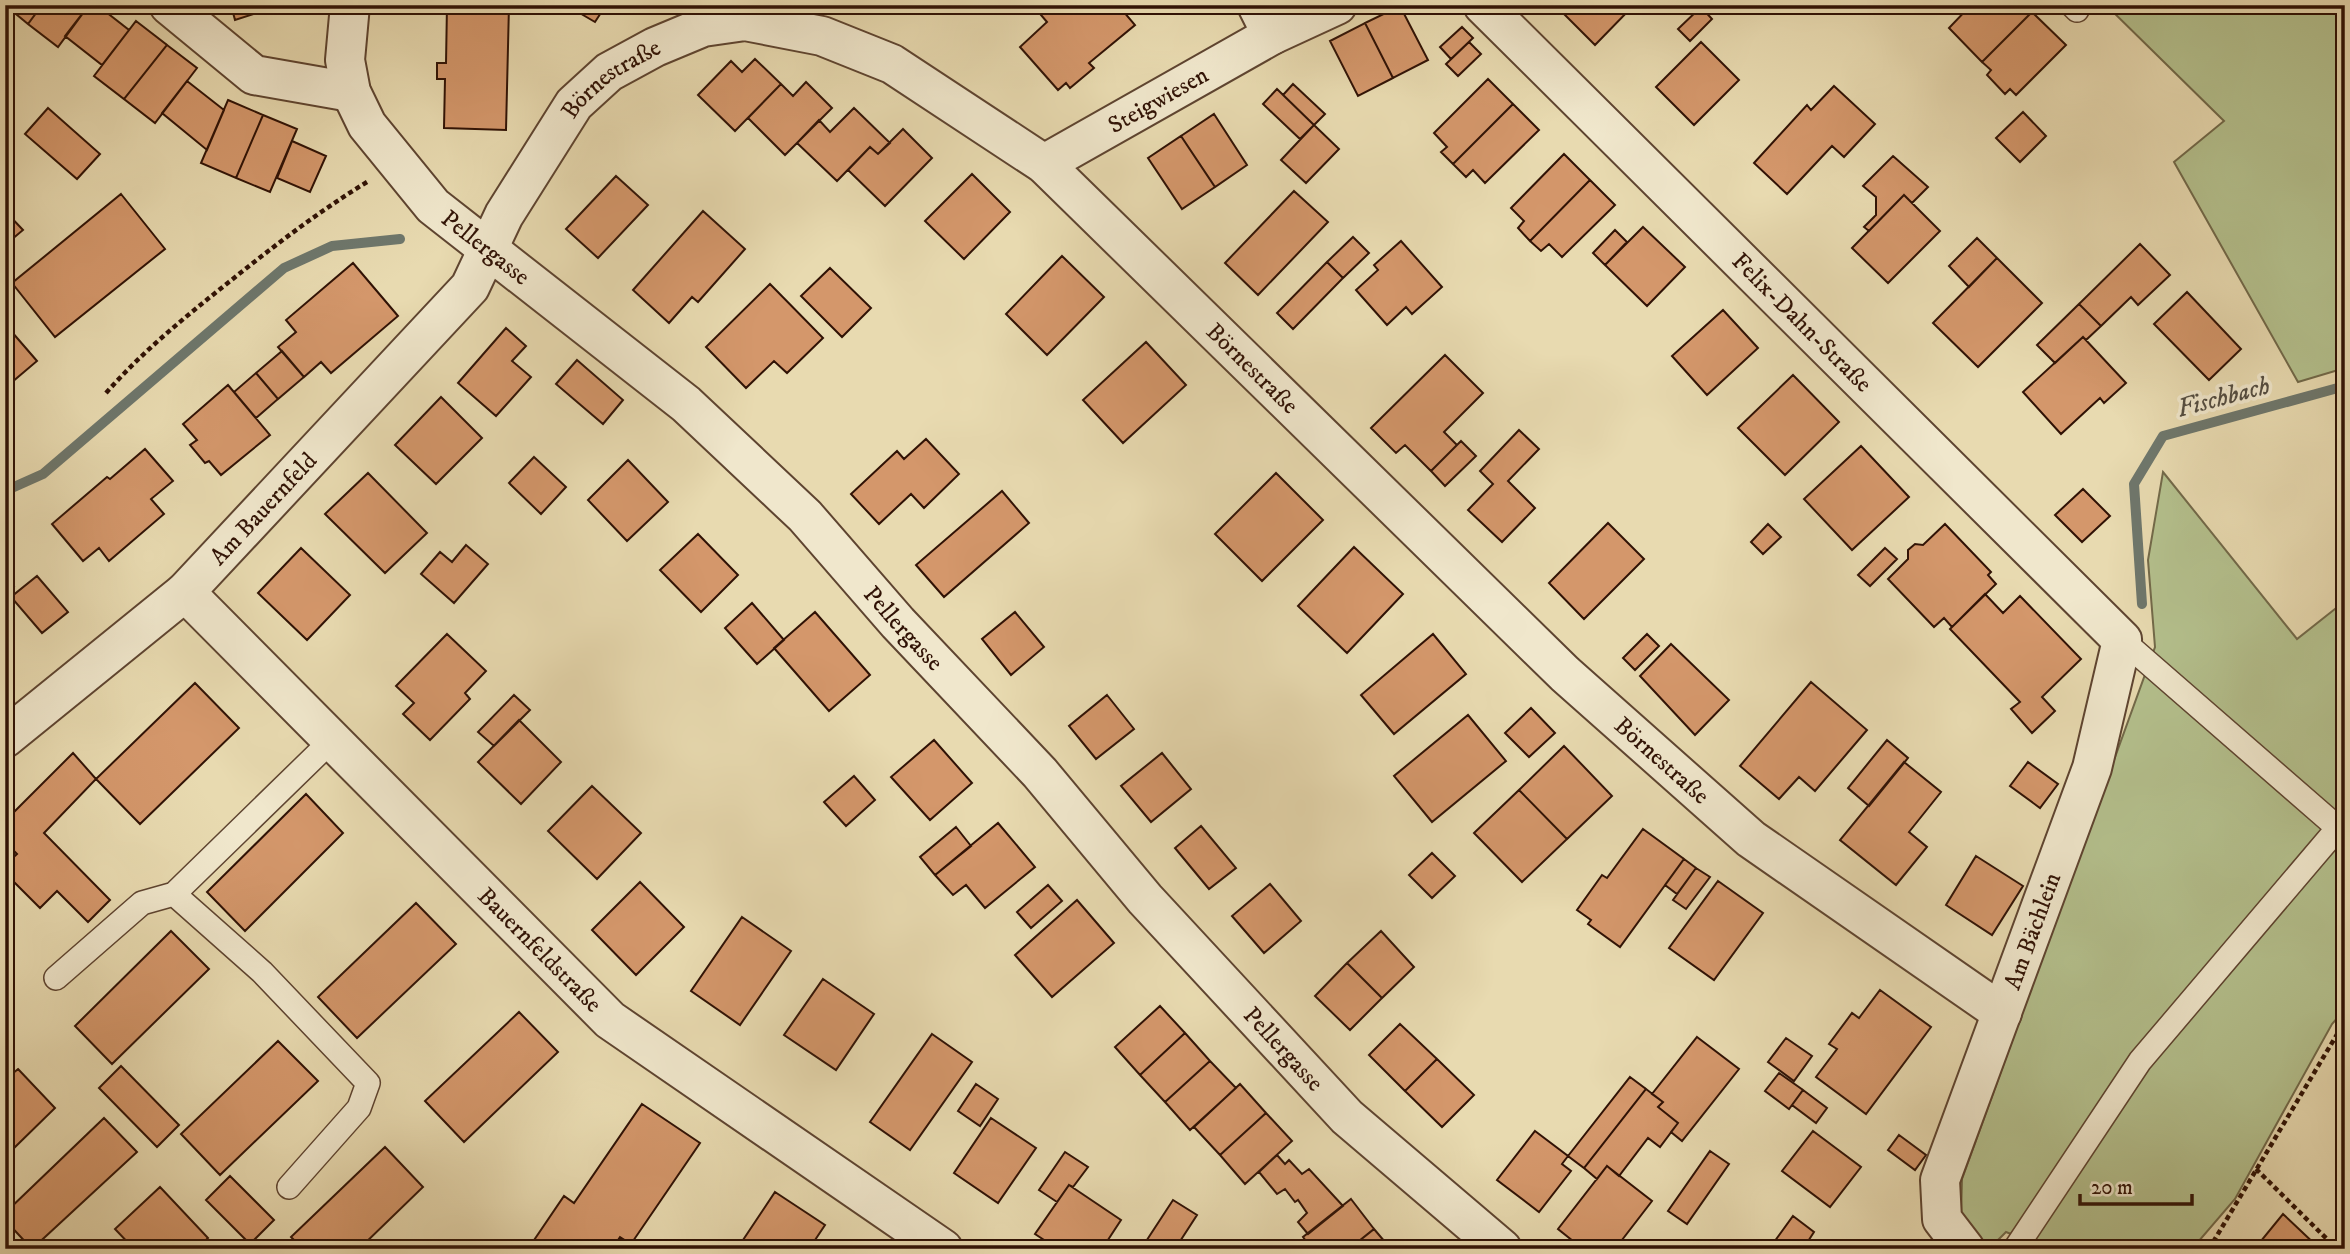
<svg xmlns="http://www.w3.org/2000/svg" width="2350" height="1254" viewBox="0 0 2350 1254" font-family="'IM FELL DW Pica',serif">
	<rect width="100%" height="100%" fill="#e8dab0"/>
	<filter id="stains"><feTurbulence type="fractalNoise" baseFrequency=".00286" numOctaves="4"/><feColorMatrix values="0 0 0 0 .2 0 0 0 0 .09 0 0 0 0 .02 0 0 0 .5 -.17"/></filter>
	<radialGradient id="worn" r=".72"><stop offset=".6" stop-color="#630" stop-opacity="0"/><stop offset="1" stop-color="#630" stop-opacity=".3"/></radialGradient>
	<path fill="#b4c08d" stroke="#726949" stroke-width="2" d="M2106,5H2345V368L2298,382L2174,162L2224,121Z
		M2163,472L2297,639L2345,601V1009L2332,1024L2235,1199L2192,1249H2049L2006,1232L1989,1249H1981L1961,1217L1962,1179L2155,647L2148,560Z"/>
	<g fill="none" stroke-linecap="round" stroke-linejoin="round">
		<path stroke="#6e776c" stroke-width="10" d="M5,491L43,474L284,268L332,246L400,239
			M2142,604L2134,484L2163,436L2345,386"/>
	</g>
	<path fill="#d4976b" stroke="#301205" stroke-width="2" d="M5,5H42L28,24Z
		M42,5H89L58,47L28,24Z
		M89,5H97L129,30L102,65L65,36Z
		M231,5H282L235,20Z
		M447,5H509L506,130L444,128L445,79H437V63H446Z
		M566,5H606L595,22Z
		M1027,5H1058L1060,11L1068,5H1118L1135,25L1089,63L1094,68L1070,88L1066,83L1058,90L1020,47L1047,22L1036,9Z
		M1555,5H1634L1595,45Z
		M1971,5H2026L2032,12L1982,62L1949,28Z
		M1400,6L1428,60L1393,78L1365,23Z
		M1701,7L1712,19L1690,41L1678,29Z
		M2032,12L2066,45L2016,95L2010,89L2005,94L1987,75L1991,70L1982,62Z
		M136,21L167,45L124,99L94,76Z
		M1365,23L1393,78L1358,96L1330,41Z
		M1462,27L1473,38L1451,59L1440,47Z
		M1469,42L1481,54L1458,76L1446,64Z
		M1701,42L1739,80L1694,125L1656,87Z
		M167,45L197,68L155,123L124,99Z
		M755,59L781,84L735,131L698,95L731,61L742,72Z
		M1488,79L1513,104L1453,164L1441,152L1447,147L1434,133Z
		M187,81L224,110L207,150L162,113Z
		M806,82L832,108L785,155L748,118L781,84L793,96Z
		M1293,84L1325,114L1314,125L1283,95Z
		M1834,86L1875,124L1844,157L1832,146L1787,194L1754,163L1807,105L1811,110Z
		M1277,89L1314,125L1300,139L1263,104Z
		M228,100L263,115L236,178L201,163Z
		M1513,104L1539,130L1485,183L1473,170L1466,177L1453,164Z
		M48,108L100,154L77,179L25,134Z
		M854,108L890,143L878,154L870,147L837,181L797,143L819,120L830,132Z
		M2023,112L2046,136L2020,162L1996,138Z
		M1214,114L1247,165L1215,187L1181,136Z
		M263,115L297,129L270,192L236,178Z
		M1314,125L1339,149L1306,183L1281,160Z
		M903,129L932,158L885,206L848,170L870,147L878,154Z
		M1181,136L1215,187L1182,209L1148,158Z
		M292,141L326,156L310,192L277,178Z
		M1564,154L1590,180L1530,241L1518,228L1524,221L1511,208Z
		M1893,156L1928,187L1912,203L1904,195L1869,231L1864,227L1876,215V197L1863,186Z
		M972,174L1010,212L964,259L925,221Z
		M616,176L648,205L598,258L566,229Z
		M1590,180L1615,205L1562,257L1549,244L1541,251L1530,241Z
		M1294,191L1328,222L1258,295L1225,263Z
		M121,194L165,249L55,337L12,283Z
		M1904,195L1940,231L1888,283L1852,248Z
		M5,211L23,230L5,245Z
		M703,211L745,249L698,302L692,297L669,323L633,290Z
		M1643,227L1685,267L1647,306L1605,265Z
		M1615,230L1627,242L1605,265L1593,253Z
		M1353,237L1369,253L1343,278L1327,262Z
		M1977,238L1997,258L1969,287L1949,266Z
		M1401,241L1442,287L1412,314L1406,307L1387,325L1356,290L1378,270L1374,265Z
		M2140,244L2170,275L2138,305L2131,297L2101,326L2079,304Z
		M1062,256L1104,297L1047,355L1006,314Z
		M1997,258L2042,303L1978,367L1933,323Z
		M1327,262L1343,278L1293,329L1277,313Z
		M353,263L398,316L331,373L321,362L304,377L278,347L296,332L286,320Z
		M830,268L871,308L842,337L801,296Z
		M770,284L823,338L787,373L774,361L746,388L706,347Z
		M2187,292L2241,349L2209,380L2154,324Z
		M2079,304L2101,326L2086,340L2083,337L2055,363L2037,345Z
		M1723,310L1758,348L1707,395L1672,356Z
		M5,324L37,361L5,388Z
		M506,328L526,346L512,361L531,377L496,416L458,383Z
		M2083,337L2126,383L2104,403L2100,398L2061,434L2023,392Z
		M1146,342L1186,385L1123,443L1083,400Z
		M282,351L304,377L278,399L256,373Z
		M1445,355L1483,393L1444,432L1457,445L1431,471L1405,445L1396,453L1371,428Z
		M577,360L623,400L603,424L556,384Z
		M256,373L278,399L256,418L234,392Z
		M1793,375L1839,422L1785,475L1738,428Z
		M228,385L270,435L221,475L209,461L205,463L190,445L197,440L183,424Z
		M441,397L482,438L436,484L395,445Z
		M1519,430L1539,449L1508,481L1535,508L1502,542L1468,510L1493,484L1480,471Z
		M926,439L959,474L924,508L911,494L879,524L851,494L897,451L904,459Z
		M1461,441L1476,456L1445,486L1431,471Z
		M1861,446L1909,497L1852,550L1804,499Z
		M145,449L173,481L151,499L164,514L109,561L99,548L83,561L52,524L107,477L110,479Z
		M534,457L566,487L541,514L509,483Z
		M628,460L668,502L627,541L588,500Z
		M368,473L427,533L385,573L325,514Z
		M1276,473L1323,520L1262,581L1215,534Z
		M2083,489L2110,516L2082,542L2055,515Z
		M1002,491L1029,523L944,597L916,565Z
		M1608,523L1644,559L1584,619L1549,583Z
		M1768,524L1781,537L1763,554L1751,542Z
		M1945,524L1991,572L1988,575L1996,584L1952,627L1944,618L1934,627L1888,579L1908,559V550L1915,544L1923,545Z
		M698,534L738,575L701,612L660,570Z
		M466,545L488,564L454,603L421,574L440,552L452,562Z
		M1354,547L1403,594L1347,653L1298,606Z
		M301,548L350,595L307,640L258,593Z
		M1885,548L1897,559L1870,586L1858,575Z
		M5,562L14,586L5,590Z
		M37,576L68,612L42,633L11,597Z
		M1985,594L2003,613L2020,596L2081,659L2042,697L2055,711L2032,733L2011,709L2020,702L1950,629Z
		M752,603L784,640L757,664L725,628Z
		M815,612L870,675L829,711L774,648Z
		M1015,612L1044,647L1011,675L982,639Z
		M447,634L486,671L465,693L470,699L430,740L403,714L414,703L396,686Z
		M1433,634L1466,674L1394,734L1361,695Z
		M1647,634L1659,646L1635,670L1623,658Z
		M1671,644L1729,700L1695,735L1640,676Z
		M1811,682L1867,730L1815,791L1799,777L1779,799L1740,766Z
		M195,683L239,728L140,824L96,779Z
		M514,695L530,710L494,746L478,732Z
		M1107,695L1134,729L1096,759L1069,726Z
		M1531,708L1555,733L1529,757L1505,733Z
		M1468,715L1506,761L1432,822L1394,776Z
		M519,720L561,762L521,804L478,762Z
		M934,740L972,783L930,820L891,777Z
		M1887,740L1908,758L1869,806L1848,788Z
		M1564,746L1612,796L1567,839L1519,790Z
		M73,753L96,779L44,833L110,900L88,922L57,891L40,908L5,873V865L17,854L5,842V821Z
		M1162,753L1191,789L1151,822L1121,786Z
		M1904,762L1941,792L1909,832L1927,847L1896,885L1840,840Z
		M2028,762L2058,784L2040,808L2010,786Z
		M854,776L875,800L846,826L824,802Z
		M592,786L641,833L597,879L548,831Z
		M1519,790L1567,839L1522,882L1474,833Z
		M306,794L343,833L245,931L207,892Z
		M998,823L1035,867L985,908L966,885L953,895L935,875Z
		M1201,826L1236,868L1209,889L1175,848Z
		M956,827L971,846L935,875L920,857Z
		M1643,829L1684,859L1620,947L1588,924L1591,920L1577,910L1602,875L1607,878Z
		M1432,853L1455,876L1432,898L1409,875Z
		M1976,856L2023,886L1992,935L1946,905Z
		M1684,859L1696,868L1677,894L1665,885Z
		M1696,868L1710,877L1686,909L1673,900Z
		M1718,881L1763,913L1714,980L1669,948Z
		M640,882L684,927L636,975L592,930Z
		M1270,884L1301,921L1264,953L1232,916Z
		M1048,885L1062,901L1031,928L1017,912Z
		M1077,900L1114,943L1052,997L1015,955Z
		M416,903L456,944L357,1038L318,997Z
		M742,917L791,951L740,1025L691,991Z
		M171,931L209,969L112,1064L75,1026Z
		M1381,931L1414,967L1382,998L1347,963Z
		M1347,963L1382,998L1350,1030L1315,996Z
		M823,979L874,1014L836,1070L784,1035Z
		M1880,990L1931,1027L1866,1114L1816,1077L1837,1049L1829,1044L1852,1013L1859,1018Z
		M1160,1006L1185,1033L1140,1075L1115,1047Z
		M519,1012L558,1052L464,1142L425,1101Z
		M1400,1024L1437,1059L1405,1091L1369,1055Z
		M1185,1033L1210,1061L1165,1102L1140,1075Z
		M932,1034L972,1062L910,1150L870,1122Z
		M1697,1037L1739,1069L1682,1141L1671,1132L1678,1123L1658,1107L1663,1102L1652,1094Z
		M1786,1038L1812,1056L1794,1081L1768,1062Z
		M278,1041L318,1081L220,1175L181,1134Z
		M1437,1059L1474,1095L1442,1127L1405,1091Z
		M1210,1061L1236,1088L1190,1130L1165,1102Z
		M121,1066L179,1125L157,1147L99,1088Z
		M18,1069L55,1108L12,1150L5,1143V1080Z
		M1779,1073L1803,1090L1789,1109L1765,1091Z
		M1630,1077L1646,1089L1584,1168L1568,1156Z
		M976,1084L998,1099L980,1126L958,1111Z
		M1240,1084L1266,1113L1220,1155L1194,1127Z
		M1646,1089L1663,1102L1658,1107L1678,1123L1660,1147L1648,1138L1619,1176L1607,1166L1597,1179L1584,1168Z
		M1803,1090L1827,1108L1816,1123L1792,1105Z
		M642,1104L700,1143L631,1244L620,1237L612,1249H528L564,1196L574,1203Z
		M1266,1113L1292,1141L1245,1184L1220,1155Z
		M104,1118L137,1152L32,1249L5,1220V1213Z
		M991,1118L1036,1148L998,1203L954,1173Z
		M1535,1131L1568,1156L1562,1164L1571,1171L1539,1212L1497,1180Z
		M1813,1131L1861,1167L1830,1207L1782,1171Z
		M1899,1135L1926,1155L1915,1170L1888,1150Z
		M385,1147L423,1187L359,1249H303L291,1237Z
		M1710,1151L1729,1164L1687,1224L1668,1211Z
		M1065,1152L1088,1167L1073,1187L1069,1185L1057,1202L1039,1190Z
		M1277,1155L1285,1164L1289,1160L1302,1174L1309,1169L1343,1206L1308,1234L1298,1222L1307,1213L1298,1200L1295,1202L1285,1189L1277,1194L1259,1172Z
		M1607,1166L1652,1201L1615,1249H1583L1558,1229Z
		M230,1176L274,1220L250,1244L206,1200Z
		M1069,1185L1121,1220L1102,1249H1058L1035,1234Z
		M160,1187L208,1238L197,1249H134L115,1229Z
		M775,1192L825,1225L809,1249H737Z
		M1351,1199L1374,1229L1349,1249H1312L1303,1237Z
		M1173,1200L1197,1215L1175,1249H1141Z
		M2283,1214L2320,1249L2256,1247Z
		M1793,1216L1814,1232L1803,1249H1769Z
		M1374,1229L1391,1249H1349Z"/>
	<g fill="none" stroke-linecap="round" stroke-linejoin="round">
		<g stroke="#5e4430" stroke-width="26">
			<path id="lane" d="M2072,5L2077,10
				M174,894L262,972L368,1083L359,1108L289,1187
				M56,978L142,903L174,894L332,740
				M2015,1249L2140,1061L2338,828L2122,640"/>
		</g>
		<g stroke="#5e4430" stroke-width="42">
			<g id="street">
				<path d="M169,5L254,75L351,92"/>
				<path id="s1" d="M350,5L345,60L351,92L367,125L433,206L686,404L805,516L898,623L1040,773L1145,899L1347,1117L1502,1249"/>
				<path d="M1257,5L1272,35"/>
				<path id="s2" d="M1483,5L2122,640L2092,768L1940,1180L1942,1219L1965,1249"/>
				<path id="s3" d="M1044,164L1272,35L1337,5"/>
				<path id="s4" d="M185,592L610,1020L943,1249"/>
				<path id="s5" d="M5,738L185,592L470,287L504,215L574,104L609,72L655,47L703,27L745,21L822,36L892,64L1044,164L1565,674L1751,839L2002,1013"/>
			</g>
		</g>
		<path stroke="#301205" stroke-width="4.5" stroke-dasharray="5 3.5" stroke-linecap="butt" d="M106,393C143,351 185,317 229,282C274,246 318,212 367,182
			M2256,1169L2337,1249
			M2209,1249L2345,1021"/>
		<use href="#lane" stroke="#f0e7cc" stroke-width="23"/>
		<use href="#street" stroke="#f0e7cc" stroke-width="38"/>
	</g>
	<g text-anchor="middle" stroke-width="7" stroke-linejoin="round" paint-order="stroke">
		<g font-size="24" fill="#301205" stroke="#f0e7cc">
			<text dy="8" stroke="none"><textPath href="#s5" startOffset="905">Börnestraße</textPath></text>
			<text dy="8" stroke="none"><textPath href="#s3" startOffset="131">Steigwiesen</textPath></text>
			<text dy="8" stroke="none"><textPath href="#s1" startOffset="296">Pellergasse</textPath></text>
			<text dy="8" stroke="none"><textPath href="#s2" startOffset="450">Felix-Dahn-Straße</textPath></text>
			<text dy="8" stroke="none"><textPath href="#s5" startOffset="1682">Börnestraße</textPath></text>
			<text dy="8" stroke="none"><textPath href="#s5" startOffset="346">Am Bauernfeld</textPath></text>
			<text dy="8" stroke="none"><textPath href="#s1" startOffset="863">Pellergasse</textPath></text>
			<text dy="8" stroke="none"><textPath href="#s5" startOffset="2249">Börnestraße</textPath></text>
			<text transform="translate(2032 931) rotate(-70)" y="8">Am Bächlein</text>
			<text dy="8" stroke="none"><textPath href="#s4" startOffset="504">Bauernfeldstraße</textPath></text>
			<text dy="8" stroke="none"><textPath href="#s1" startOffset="1430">Pellergasse</textPath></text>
		</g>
		<g font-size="26" font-style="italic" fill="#544d41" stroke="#f0e7cc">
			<text transform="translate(2223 396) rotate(-15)" y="9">Fischbach</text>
		</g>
	</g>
	<rect width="2350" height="1254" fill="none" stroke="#e8dab0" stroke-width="28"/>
	<rect x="7" y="7" width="2336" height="1240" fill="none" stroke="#301205" stroke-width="3.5"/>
	<rect x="14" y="14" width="2322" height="1226" fill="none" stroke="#301205" stroke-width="2"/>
	<path d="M2080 1194v10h112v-10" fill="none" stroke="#301205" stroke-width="3.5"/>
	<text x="2091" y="1194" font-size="21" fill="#301205" stroke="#f0e7cc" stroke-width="5" paint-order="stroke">20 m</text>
	<rect width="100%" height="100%" filter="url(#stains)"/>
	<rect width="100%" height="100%" fill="url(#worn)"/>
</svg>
